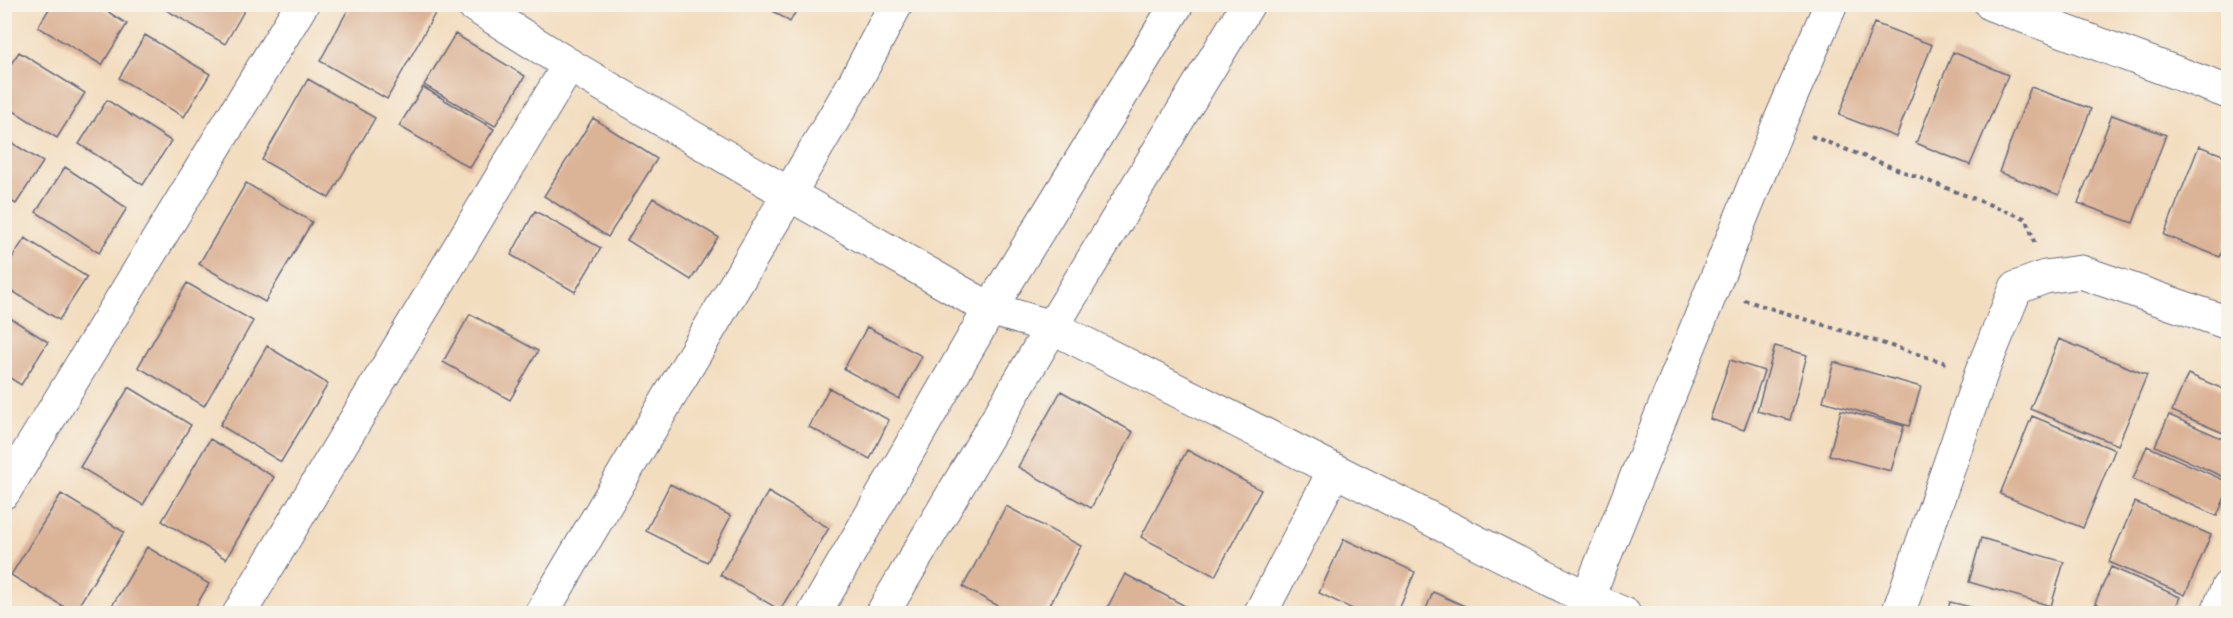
<svg xmlns="http://www.w3.org/2000/svg" width="2233" height="618" viewBox="0 0 2233 618" font-family="'Libre Caslon Text',serif">
	<rect width="100%" height="100%" fill="#f7f3e8"/>
	<filter id="ink" filterUnits="userSpaceOnUse"><feTurbulence type="fractalNoise" baseFrequency=".0167" numOctaves="2"/><feDisplacementMap in="SourceGraphic" scale="12" xChannelSelector="R" yChannelSelector="G"/><feConvolveMatrix kernelMatrix="1 2 1 2 8 2 1 2 1" color-interpolation-filters="sRGB"/></filter>
	<filter id="wash" filterUnits="userSpaceOnUse"><feTurbulence type="fractalNoise" baseFrequency=".008" numOctaves="4" result="noise"/><feDisplacementMap in="SourceGraphic" scale="24" xChannelSelector="R" yChannelSelector="G"/><feGaussianBlur stdDeviation="1.35" result="paint"/><feColorMatrix in="noise" values="0 0 0 0 0 0 0 0 0 0 0 0 0 0 0 0 0 1.4 0 .05"/><feComposite in="paint" operator="in"/></filter>
	<g filter="url(#wash)">
		<rect width="100%" height="100%" fill="#f3ddbf"/>
		<g id="blocks">
			<path fill="#dbb397" d="M52,4H96L127,24L102,65L38,27Z
				M162,4H248L225,44L161,7Z
				M351,4H426L437,10L387,99L320,61Z
				M762,4H800L790,22Z
				M1874,23L1932,45L1896,137L1839,115Z
				M455,34L525,76L495,126L424,85Z
				M145,35L210,74L184,117L119,78Z
				M19,52L85,93L57,138L4,105V74Z
				M1953,52L2008,75L1970,165L1916,143Z
				M308,79L375,118L329,198L262,160Z
				M423,87L494,129L470,168L399,126Z
				M2031,87L2091,109L2059,195L1999,172Z
				M107,100L171,141L143,185L79,144Z
				M2112,115L2166,135L2133,223L2078,203Z
				M593,118L657,159L608,237L544,196Z
				M4,138L43,162L16,204L4,197Z
				M2199,146L2228,157V234L2220,257L2164,235Z
				M65,167L127,208L99,253L36,212Z
				M246,183L312,222L265,302L199,264Z
				M653,198L718,237L691,280L627,240Z
				M535,211L601,248L575,292L511,255Z
				M25,238L87,277L59,320L4,286V270Z
				M187,283L253,321L204,406L138,367Z
				M4,314L48,342L21,385L4,374Z
				M470,314L538,351L510,400L443,362Z
				M867,327L922,356L899,399L844,369Z
				M2059,339L2147,375L2118,445L2030,409Z
				M267,346L328,384L281,462L220,425Z
				M1775,346L1807,355L1790,420L1757,411Z
				M1730,360L1764,371L1744,430L1710,419Z
				M1834,362L1921,387L1909,426L1823,401Z
				M2188,374L2228,391V435L2172,411Z
				M129,387L191,425L143,505L80,467Z
				M829,388L889,420L870,459L809,427Z
				M1061,391L1133,432L1091,508L1018,467Z
				M1841,410L1904,426L1891,471L1829,455Z
				M2169,415L2228,441V479L2155,446Z
				M2032,416L2115,450L2083,528L2000,494Z
				M210,439L274,477L226,559L162,521Z
				M2147,446L2228,482V490L2217,516L2133,479Z
				M1187,450L1261,490L1215,576L1141,537Z
				M670,484L731,516L707,562L646,531Z
				M768,492L829,528L780,610L720,575Z
				M61,494L124,532L74,613L11,575Z
				M2135,502L2211,535L2185,595L2109,562Z
				M1006,506L1081,546L1045,614H1013L963,587Z
				M1981,538L2064,562L2051,606L1969,582Z
				M1344,539L1415,572L1397,614H1363L1319,593Z
				M147,547L209,584L191,614H107Z
				M2111,567L2180,597L2173,614H2120L2095,603Z
				M1125,574L1200,614H1104Z
				M1433,592L1483,614H1424Z
				M1950,602L1979,609L1978,614H1947Z"/>
		</g>
	</g>
	<g filter="url(#ink)">
		<use href="#blocks" fill-opacity="0" stroke="#676c80" stroke-width="1.5"/>
		<g fill="none" stroke-linecap="round" stroke-linejoin="round">
			<g stroke="#676c80" stroke-width="35">
				<path id="minor" d="M1991,4L2228,92
					M4,492L302,4
					M239,614L569,65
					M541,614L854,84L896,4
					M1260,614L1334,471
					M1581,614L1779,124L1831,4
					M1898,614L1981,374L2016,288L2045,277L2081,272L2228,323
					M2217,614L2228,587"/>
			</g>
			<g stroke="#676c80" stroke-width="35">
				<path id="tertiary" d="M472,4L569,65L789,194L990,309L1052,327L1587,598L1624,614"/>
			</g>
			<g stroke="#676c80" stroke-width="35">
				<path id="secondary" d="M814,614L990,309
					M882,614L1052,327"/>
			</g>
			<g stroke="#676c80" stroke-width="35">
				<path id="primary" d="M990,309L1177,4
					M1052,327L1248,4"/>
			</g>
			<path stroke="#676c80" stroke-width="4" stroke-dasharray="4.5 4.5" stroke-linecap="butt" d="M1811,136L2027,219L2035,245
				M1744,300L1949,364"/>
			<use href="#minor" stroke="#fff" stroke-width="33"/>
			<use href="#tertiary" stroke="#fff" stroke-width="33"/>
			<use href="#secondary" stroke="#fff" stroke-width="33"/>
			<use href="#primary" stroke="#fff" stroke-width="33"/>
		</g>
	</g>
	<rect width="2233" height="618" fill="none" stroke="#f7f3e8" stroke-width="24"/>
</svg>
